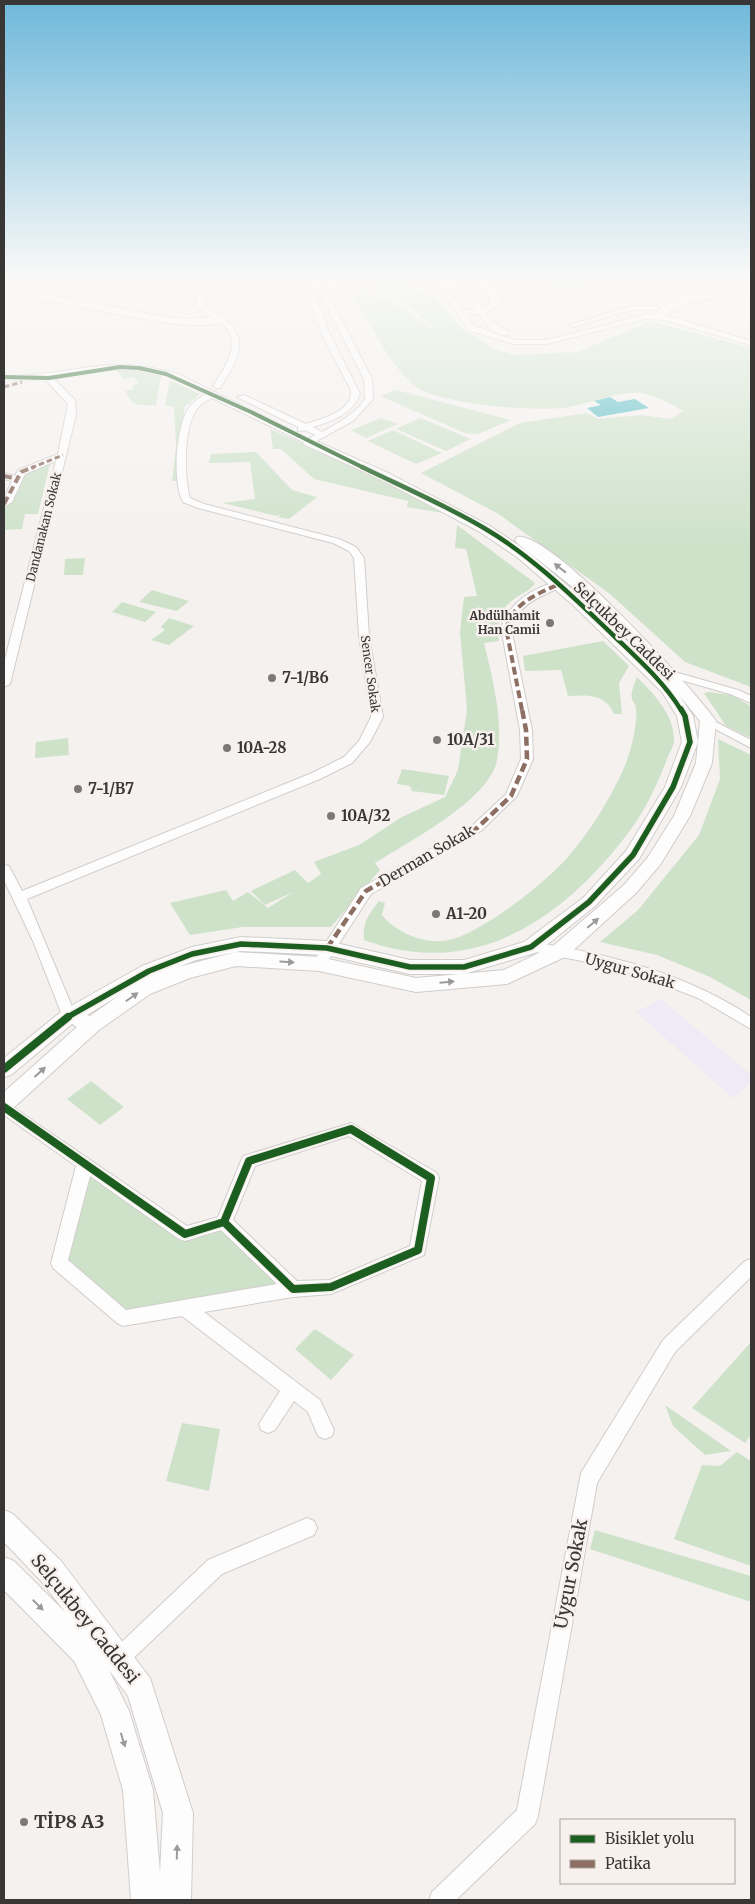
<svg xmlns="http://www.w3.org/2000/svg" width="755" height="1904" viewBox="0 0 755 1904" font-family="Merriweather,serif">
	<rect width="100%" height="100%" fill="#f5f1ef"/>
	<path fill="#efeaf5" d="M661,999L751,1075V1083L733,1098L636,1012Z"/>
	<path fill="#cee2ca" d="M541,276H610L590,282L583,287L556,286Z
		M391,279L435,298L461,328L497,350L515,355L577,352L651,321L751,348V687L685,662L610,594L497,513L421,473L520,423L587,413L598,419L641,415L671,419L683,411C671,404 655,395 641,393C615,391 588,405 563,408C530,411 449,405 420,389C396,376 371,325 355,301V294C382,292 410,312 430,328H434L409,306L378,290L377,282Z
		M114,368L133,369L161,376L156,405C139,405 133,408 125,391L134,389L132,386L139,383L133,377L124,379Z
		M170,380L200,394L184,407L182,481H172L176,447L174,407L165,406Z
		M396,390L511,420L478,434L465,433L380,396Z
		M381,418L398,424L366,438L351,430Z
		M420,418L471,439L446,451L396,429Z
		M270,429L350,464L443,513L407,507L408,501L314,479L281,449H273Z
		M393,430L442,453L416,464L368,441Z
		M256,452L292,490L317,497L289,519L278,517L281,514L276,516L223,503L255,499L250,462L209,463L211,454Z
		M42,464H50L38,514H25L22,529L4,530V506L11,502L24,473Z
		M457,525L535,583C530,591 524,592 517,597C500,608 496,622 499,641L484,643C493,680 504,722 497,760C490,800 408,842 375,863L380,870L331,927H243L190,935L170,903L226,890L233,901L248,892L268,908L293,892L265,905L251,891L295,870L308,883L321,874L314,862L359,845L402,817L445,797L458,770L467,710L460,632L464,597L477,596L466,549L455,548Z
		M85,558L83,575H64L65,559Z
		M152,590L189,601L177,611L139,602Z
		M122,602L156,612L145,622L112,612Z
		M169,618L194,626L169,645L151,640L165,630L161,627Z
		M603,641L629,666L619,683L622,714H614C606,694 588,695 568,696L561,670L525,671L523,656Z
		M637,677C653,693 675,715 674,741C674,746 669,753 667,759C657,785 646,809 629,832C564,918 475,981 364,940C362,923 369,914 379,901L385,903L382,915C395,931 420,943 442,941C475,939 545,883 567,858C591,830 609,801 624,768C630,754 638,725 636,709C636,706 633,702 632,699C630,693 635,683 637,677Z
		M709,692L731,695L751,706V738L726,726L704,693Z
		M68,738L69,755L35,758L36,742Z
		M718,739L751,755V1000L710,977L657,955L600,942L638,910L699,835L720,779Z
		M402,769L449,776L444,795L412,791L410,786L397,784Z
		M91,1081L124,1107L100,1125L67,1099Z
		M85,1164L185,1234L224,1222L293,1289L123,1318L59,1263Z
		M315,1329L354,1355L331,1380L295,1349Z
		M751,1342V1435L745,1443L692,1408Z
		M665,1405L731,1451L705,1455L673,1426Z
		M182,1423L220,1429L209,1491L166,1481Z
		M737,1452L751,1461V1566L674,1539L702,1465L720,1466Z
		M595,1530L751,1576V1602L590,1549Z"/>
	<path fill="#57bdc4" d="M610,397L618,402L635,399L649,408L598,417L587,408L601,405L594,401Z"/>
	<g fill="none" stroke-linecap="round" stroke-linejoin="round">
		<g stroke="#d0cdcb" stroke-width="2">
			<path id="street" d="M220,276H227L204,299L203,305C211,311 222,316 229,323C251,343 232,369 220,388H217L213,386C223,370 243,344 224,326C215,319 204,314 195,306L197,296Z
				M328,276H337L317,285L314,290L328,330L360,394C352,415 332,421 313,427L322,432C338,423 354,415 365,399L364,379L322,297L326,285L341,279L365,276L332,288L330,297L372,379L373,399L353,421L309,445L212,398C207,401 200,404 197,409C183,429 184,476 190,498L204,504L339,539L356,547L364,558L369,636L383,717L370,742L352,763L320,779L27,899L76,1016L74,1020H64L33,941L4,880V865L9,866L22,891L312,773L344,757L359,741L371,717L359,636L354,558L349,551L333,543L198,508L183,502C172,481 176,425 190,406C194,401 200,398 206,394C194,389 183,381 171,377C132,364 93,372 54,379L75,400L76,415L10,684L4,687V663L56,461L25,474L12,502L4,507V499L12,481L4,479V473L15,476L18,470L58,454L68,404L46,380L4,379V375C41,378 75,367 112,365C135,364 156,368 178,374L309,439L315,435L305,430L298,431V427L237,397L244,395L306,424C321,419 357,410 350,388L323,337L306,290L311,282Z
				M396,276H408L440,283L450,289L474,326L514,340H547L648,314L668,316L751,341V345L664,320L648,318L547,344H513L468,330L444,292L435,287Z
				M437,278L455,282L478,301L492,322L508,331V335C488,337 482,314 470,303C460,293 451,286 437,282Z
				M631,306H657L661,308L657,310H631L573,327L569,325Z
				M557,582L561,583V587C539,597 519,604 511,628L532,730L533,759L517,796L481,831L371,894L324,967H314L312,964L314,961L361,888L473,825L506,794L521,759L520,730L501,628C509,603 532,588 557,582Z
				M671,671L738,690L751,696V703L730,694L667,676V672Z
				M708,718L751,740V748L704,723V719Z
				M531,942C608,954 686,973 751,1017V1029L698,998L641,976L587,962L526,950L524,947L526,944Z
				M4,1101L187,1226L218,1217L243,1156L351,1123L437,1173L439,1178L424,1255L331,1294L293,1297L204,1312L320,1400L334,1430L332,1436L325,1439L318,1436L308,1412L294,1401L275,1430L268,1433L261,1430L259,1424L280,1391L182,1316L123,1326L117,1323L53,1268L51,1263L76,1166L4,1115ZM349,1136L422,1181L410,1246L330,1280L297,1281L233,1220L255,1166ZM90,1176L179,1239L185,1241L221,1230L277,1284L126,1310L68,1260Z
				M751,1259V1277L675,1352L597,1483L538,1816L535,1824L456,1900H429L432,1892L517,1810L581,1473L663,1340L745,1261Z
				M307,1518L314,1521L317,1528L314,1535L222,1574L123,1668L116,1671L109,1668L106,1661L109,1654L208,1560Z"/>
		</g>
		<g stroke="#d0cdcb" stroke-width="2">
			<path id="secondary" d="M476,276H486L497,290L501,304L485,313L457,315V311L479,308L491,303L487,290Z
				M4,286L160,316L184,319L218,317L223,320C213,329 174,324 160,322L4,292Z
				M751,289V295C719,300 686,294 662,319L653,317C676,287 718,294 751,289Z
				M309,438L388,473L490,526L527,551L583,599L665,678L593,603L517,543L515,540L517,537C549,529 695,690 716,721L712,763L690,816L660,865L636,893L567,956L507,984L416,992L319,971L236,966L190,978L150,994L99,1030L11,1110L4,1112V1092L77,1027L72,1024L11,1075L4,1077V1058L62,1011L142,966L192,947L241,937L327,941L410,960H464L524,942L583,898L626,851L665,787L682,742L677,716L662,692L573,605L517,557L480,532L380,479L305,445L303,442ZM679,695L700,721L696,763L674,816L648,857L624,885L553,946L504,970L416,978L319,957L236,952L178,967L153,977L196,960L241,951L327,955L410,974H464L538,952L595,906L639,859L681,787L698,742L693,716ZM121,994L90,1016L87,1015Z
				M4,1510L13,1514L61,1561L150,1678L193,1813L191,1900H131L123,1790L101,1715L74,1661L4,1590V1557L14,1561L66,1613L41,1581L4,1542ZM109,1670L128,1696L163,1813L160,1872L153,1790L129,1711Z"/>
		</g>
		<use href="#street" fill="#fefdfd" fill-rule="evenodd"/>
		<use href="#secondary" fill="#fefdfd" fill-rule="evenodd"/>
		<path stroke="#8d6e63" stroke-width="3" stroke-dasharray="5.5 3" stroke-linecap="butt" d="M4,387L22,382
			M31,468L63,455"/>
		<path stroke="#8d6e63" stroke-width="4" stroke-dasharray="8 4" stroke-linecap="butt" d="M4,476L17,479
			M4,504L21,472L34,467
			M522,710L506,628C514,603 535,595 557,585"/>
		<path stroke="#8d6e63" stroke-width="4.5" stroke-dasharray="9 4.5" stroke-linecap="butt" d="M327,948L366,891L477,828L511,796L527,759L526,730L522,709"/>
		<g stroke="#f7f0ed" stroke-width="5.5">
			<path id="cycleway-far3" d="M4,377L49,378L120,367L139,368L166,374L251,412L364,468"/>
		</g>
		<g stroke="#f7f0ed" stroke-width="7">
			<path id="cycleway-far2" d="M362,467C403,487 445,505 484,528C532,556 573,597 613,635C638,659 663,681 681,710"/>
		</g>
		<g stroke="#f7f0ed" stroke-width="9">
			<path id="cycleway-far1" d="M66,1018L149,971L192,954L241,944L327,948L410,967H464L531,947L589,902L633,855L673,787L690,742L685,716L681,709"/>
		</g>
		<g stroke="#f7f0ed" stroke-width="11">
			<path id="cycleway" d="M4,1069L68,1017
				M4,1107L185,1234L224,1222
				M351,1129L431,1178L418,1250L331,1287L293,1289L224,1222L249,1161Z"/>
		</g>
		<use href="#cycleway-far3" stroke="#1b5e20" stroke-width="4"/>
		<use href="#cycleway-far2" stroke="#1b5e20" stroke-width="4.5"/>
		<use href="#cycleway-far1" stroke="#1b5e20" stroke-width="5.5"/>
		<use href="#cycleway" stroke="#1b5e20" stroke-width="8"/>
	</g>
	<defs><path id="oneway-solid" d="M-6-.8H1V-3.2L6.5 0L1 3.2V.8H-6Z" transform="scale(1.25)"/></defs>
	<g fill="#9c9a99">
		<use href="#oneway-solid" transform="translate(560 568) rotate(-142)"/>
		<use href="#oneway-solid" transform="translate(593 923) rotate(-40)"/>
		<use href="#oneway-solid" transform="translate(287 962) rotate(3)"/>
		<use href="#oneway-solid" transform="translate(447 982) rotate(-5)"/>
		<use href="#oneway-solid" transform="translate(132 997) rotate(-35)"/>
		<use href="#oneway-solid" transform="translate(40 1072) rotate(-42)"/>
		<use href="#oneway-solid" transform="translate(38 1605) rotate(45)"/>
		<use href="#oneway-solid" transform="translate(123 1740) rotate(73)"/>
		<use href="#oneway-solid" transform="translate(177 1852) rotate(-88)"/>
	</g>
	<linearGradient id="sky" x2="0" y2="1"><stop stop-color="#6eb8da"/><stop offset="0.51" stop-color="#faf9f8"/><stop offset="1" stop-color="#faf9f8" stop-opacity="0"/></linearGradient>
	<rect width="755" height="543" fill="url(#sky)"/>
	<g fill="#7b7876" stroke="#f7f0ed" stroke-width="2">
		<circle cx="550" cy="623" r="5"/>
		<circle cx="272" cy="678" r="5"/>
		<circle cx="437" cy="740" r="5"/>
		<circle cx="227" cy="748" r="5"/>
		<circle cx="78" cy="789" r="5"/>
		<circle cx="331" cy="816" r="5"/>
		<circle cx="436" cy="914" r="5"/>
		<circle cx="24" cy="1822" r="5"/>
	</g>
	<g text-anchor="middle" stroke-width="5" stroke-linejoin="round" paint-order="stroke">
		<g font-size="12" fill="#393735" stroke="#f7f0ed">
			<text transform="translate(44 527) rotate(-76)" y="4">Dandanakan Sokak</text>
			<text transform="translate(370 674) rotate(82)" y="4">Sencer Sokak</text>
		</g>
		<g font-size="12" font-weight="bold" fill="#393735" stroke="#f7f0ed" text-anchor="end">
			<text x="540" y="620">Abdülhamit<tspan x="540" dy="14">Han Camii</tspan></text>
		</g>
		<g font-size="15" fill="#393735" stroke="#f7f0ed">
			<text transform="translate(624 631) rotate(44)" y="5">Selçukbey Caddesi</text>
			<text transform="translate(427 856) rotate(-30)" y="5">Derman Sokak</text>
			<text transform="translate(630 971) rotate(16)" y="5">Uygur Sokak</text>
		</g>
		<g font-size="15" font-weight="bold" fill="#393735" stroke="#f7f0ed" text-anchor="start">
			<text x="282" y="683">7-1/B6</text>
			<text x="447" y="745">10A/31</text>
			<text x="237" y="753">10A-28</text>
			<text x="88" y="794">7-1/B7</text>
			<text x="341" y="821">10A/32</text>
			<text x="446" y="919">A1-20</text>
		</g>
		<g font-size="18" fill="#393735" stroke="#f7f0ed">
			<text transform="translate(571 1574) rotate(-79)" y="6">Uygur Sokak</text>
			<text transform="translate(85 1619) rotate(51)" y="6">Selçukbey Caddesi</text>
		</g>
		<g font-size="18" font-weight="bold" fill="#393735" stroke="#f7f0ed" text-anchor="start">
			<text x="34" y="1828">TİP8 A3</text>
		</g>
	</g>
	<rect width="755" height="1904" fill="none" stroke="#393735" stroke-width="10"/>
	<rect x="560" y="1819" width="175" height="65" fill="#f7f0ed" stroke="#aba6a3"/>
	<rect x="570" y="1835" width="25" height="8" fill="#1b5e20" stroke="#aba6a3"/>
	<text x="605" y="1844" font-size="15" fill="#393735">Bisiklet yolu</text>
	<rect x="570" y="1860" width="25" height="8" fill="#8d6e63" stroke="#aba6a3"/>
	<text x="605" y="1869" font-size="15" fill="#393735">Patika</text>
</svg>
